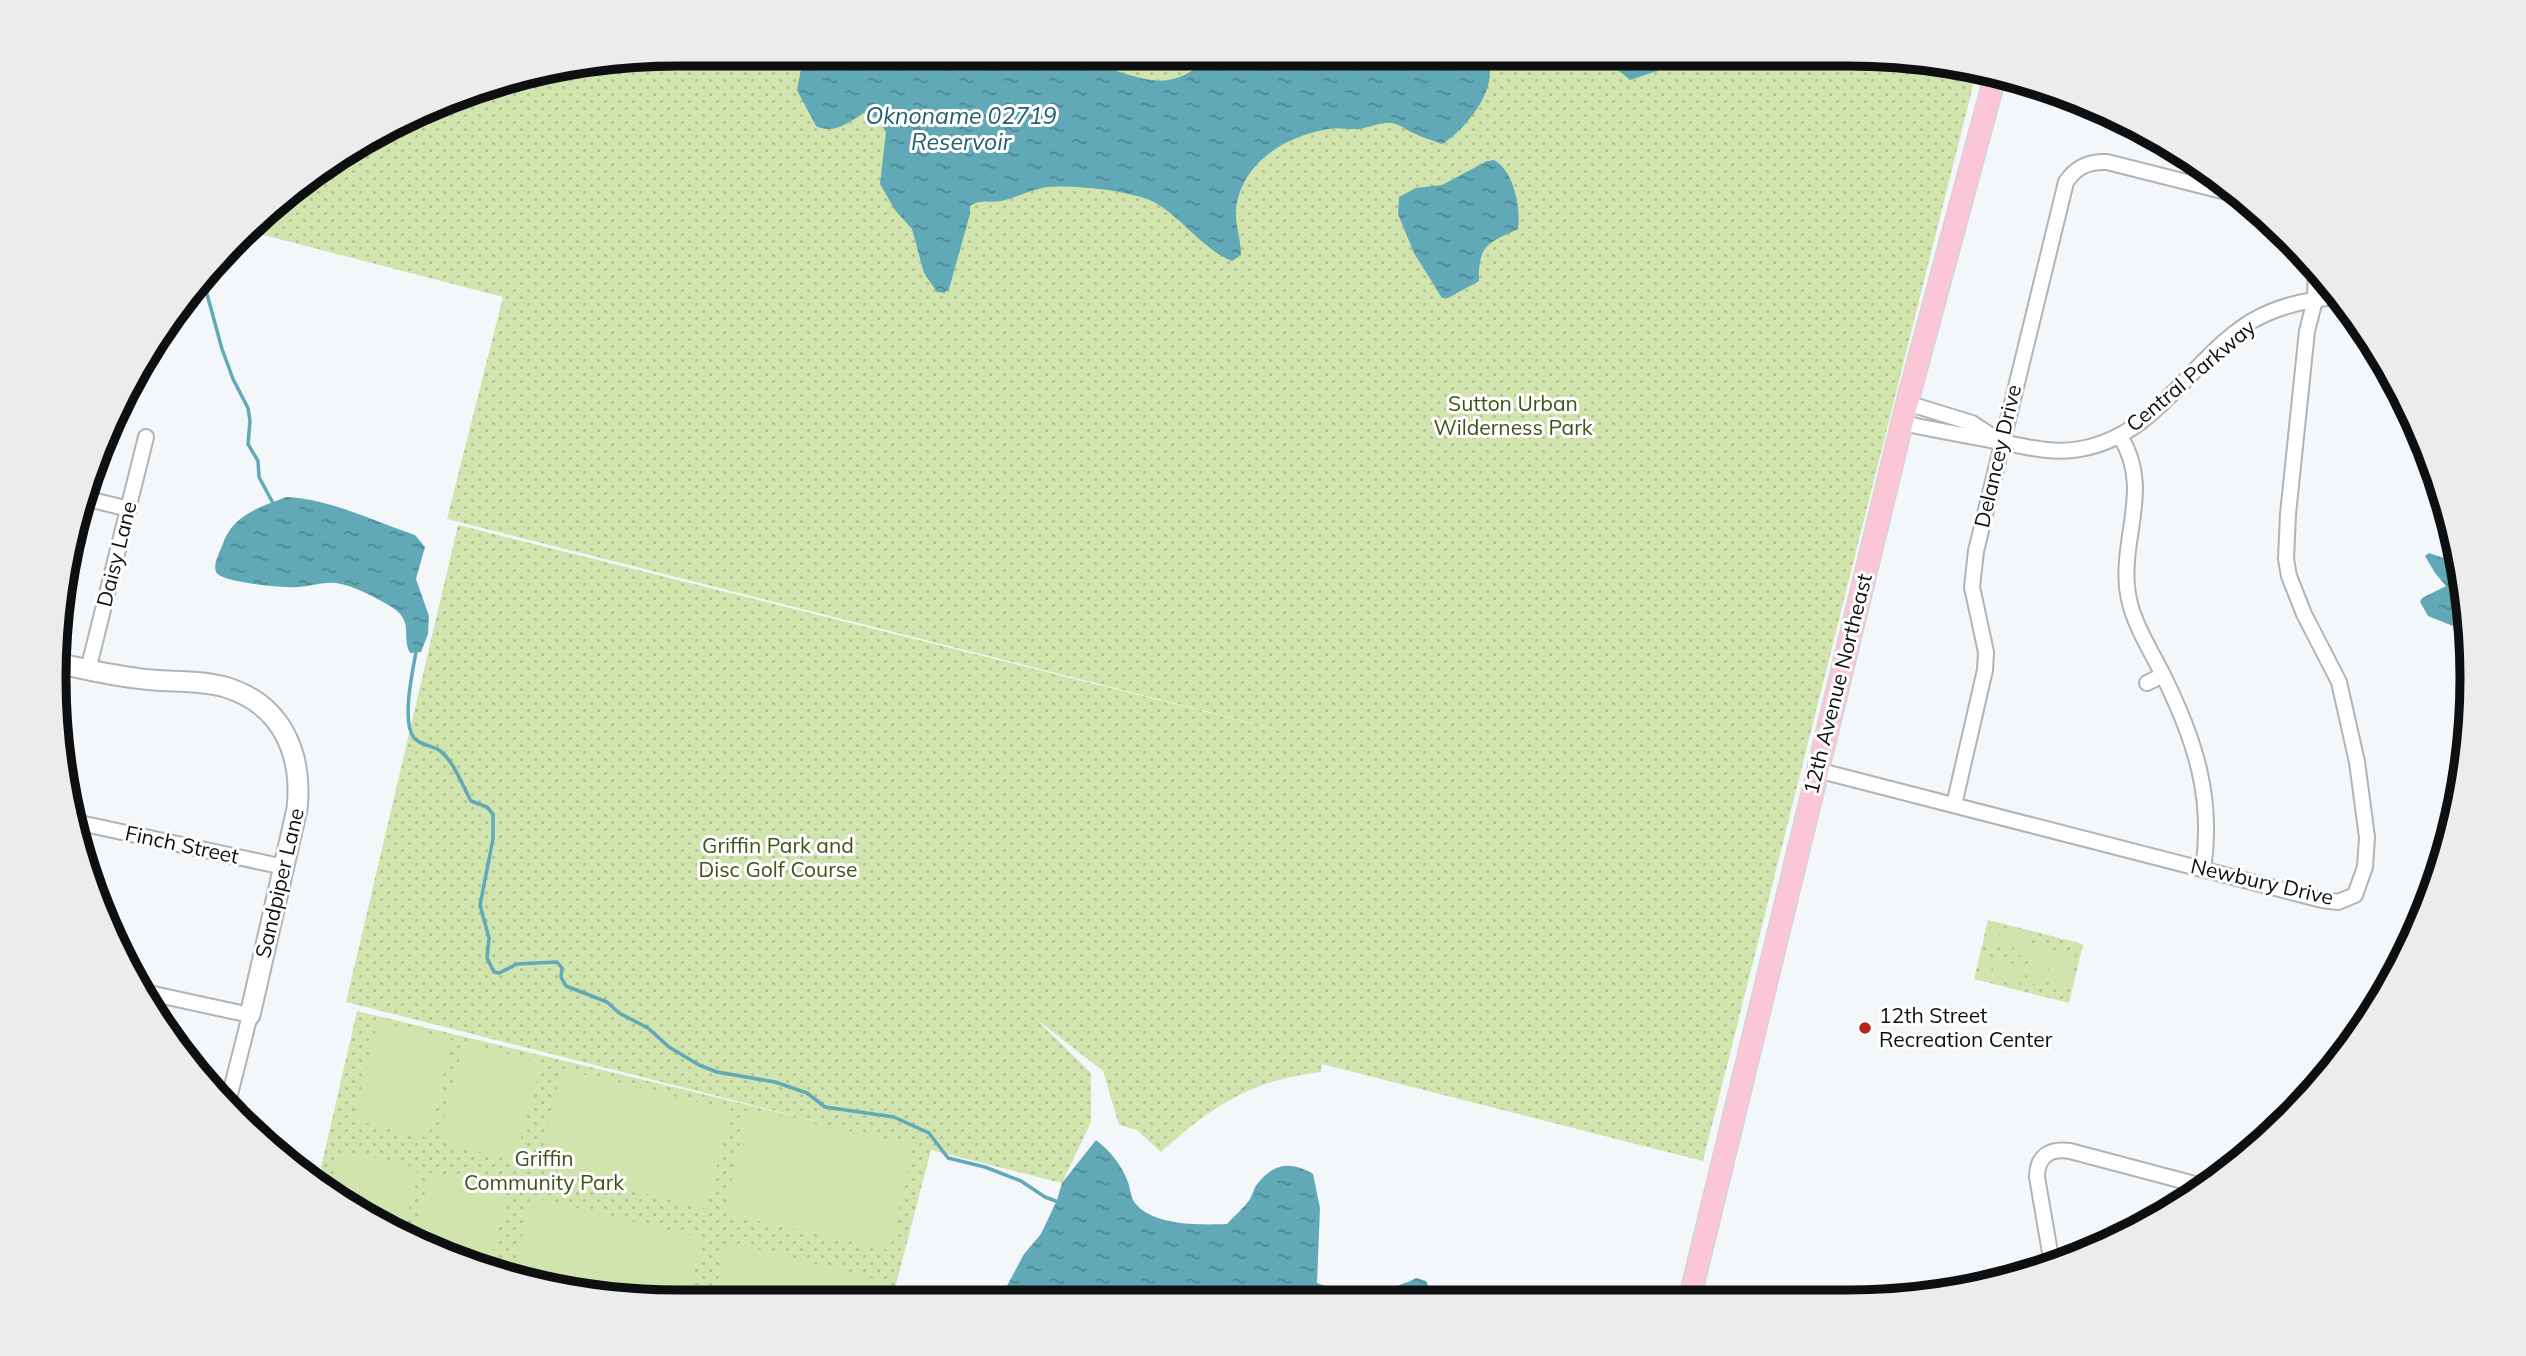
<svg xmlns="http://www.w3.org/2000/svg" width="2526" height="1356" viewBox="0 0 2526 1356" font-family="Mulish,sans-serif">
	<defs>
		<pattern id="park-dots" width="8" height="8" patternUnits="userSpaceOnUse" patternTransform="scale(1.75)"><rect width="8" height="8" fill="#d1e4ae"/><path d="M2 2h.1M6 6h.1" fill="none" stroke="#b2c295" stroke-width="1.8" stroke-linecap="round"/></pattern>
		<pattern id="water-ripples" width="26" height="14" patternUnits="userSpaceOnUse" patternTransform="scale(1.75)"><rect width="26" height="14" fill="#61a9b7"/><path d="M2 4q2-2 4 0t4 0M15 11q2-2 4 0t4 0" fill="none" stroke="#4e8893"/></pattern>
	</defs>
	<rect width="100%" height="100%" fill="#f4f7f9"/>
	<path fill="url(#park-dots)" d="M678,54L1888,56L1977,70L1703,1161L1322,1064L1321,1072C1251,1080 1212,1106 1161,1152L1137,1130L1119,1125L1103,1071L1035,1018L1091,1073V1122L1062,1183L931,1150L892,1300H638L517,1281L402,1237L317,1185L357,1011L823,1123L346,1002L458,525L1367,752L447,519L503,297L252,232L298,183L477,87Z
		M1988,920L2083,944L2069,1003L1974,979Z"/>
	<path fill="#d1e4ae" d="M1991,925L2001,927L1996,950L1985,947Z
		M2005,928L2016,931L2011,953L2000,951Z
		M2021,932L2031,934L2026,957L2015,954Z
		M2035,943L2054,947L2044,987L2026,982Z
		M2057,948L2076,952L2066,992L2048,988Z
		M1983,955L1994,958L1989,981L1978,978Z
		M1998,959L2009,961L2003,984L1992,981Z
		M2013,963L2024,965L2018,988L2008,985Z
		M378,1022L452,1040L428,1138L354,1120Z
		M464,1043L541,1063L515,1161L438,1141Z
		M562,1069L731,1110L706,1209L538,1167Z
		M747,1109L913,1145L890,1250L725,1214Z
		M341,1150L418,1168L402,1237L331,1193Z
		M429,1173L507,1191L489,1270L414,1242Z
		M531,1197L702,1238L687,1300H638L511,1279Z
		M727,1242L883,1281L878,1300H713Z"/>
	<path fill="url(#water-ripples)" d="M804,54L1082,55C1092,64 1104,67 1117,71C1165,87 1175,84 1216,55H1486C1502,85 1467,129 1442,144C1432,140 1421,137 1411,132C1405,129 1399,124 1392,123C1380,122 1371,127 1360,129C1350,130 1338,127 1328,129C1287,136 1246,160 1237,202C1233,221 1241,236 1241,255L1232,261C1202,249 1182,217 1152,201C1132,191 1065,183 1042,188C1028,191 1015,198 1001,201C989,203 981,199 970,206V214L949,289L944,293L937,292L924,273L912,229L895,210L880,184L886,132L877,118L864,113C848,122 835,135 816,126L797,90Z
		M1577,55H1644L1661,62L1660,70L1630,80C1618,69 1610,64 1594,67L1586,57L1577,58Z
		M1494,160C1514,171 1521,208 1518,229C1488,243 1478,245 1479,281L1448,298H1442L1414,253L1398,214L1399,197L1416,188L1442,185L1487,161Z
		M286,497C331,499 373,521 415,535L425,547L416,579L429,616L428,634L421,652L410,653C401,635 415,621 390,606C374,597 355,586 336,583C324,582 311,586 299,587C287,588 221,583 216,572C213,564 219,554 222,546C232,515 258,508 286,497Z
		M2429,553L2459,563L2466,597L2468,639L2453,626L2428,616L2420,602L2422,598L2446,586L2435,573L2425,556Z
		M1096,1140C1111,1152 1121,1164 1128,1182C1130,1188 1131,1198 1135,1203C1153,1226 1200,1225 1227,1224C1234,1216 1244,1208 1250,1199C1253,1194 1254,1187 1258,1183C1274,1163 1291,1161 1313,1174L1320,1208L1317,1283C1333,1289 1344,1288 1361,1289C1385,1289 1394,1289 1416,1278L1426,1281L1430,1289L1424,1298L1000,1299L1024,1254L1041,1234L1057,1200L1062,1183Z"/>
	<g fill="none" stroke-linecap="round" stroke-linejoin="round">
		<path stroke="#61a9b7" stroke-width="3.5" d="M204,283L222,349L233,379L248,408L250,421L248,444L258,461L259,477L274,505
			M417,647C413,668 401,722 414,738C420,745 431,745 439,750C454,761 462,785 471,801L487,807L493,814V839L480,905L489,938L487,958L494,972L499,973L517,964L557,962L562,968L561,977L566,986L607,1002L619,1013L648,1028L669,1047L699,1065L717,1072L775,1082L807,1093L825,1107L894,1117L929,1133L948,1158L985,1167L1021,1181L1045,1197L1061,1203"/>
		<g stroke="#b1b3b5" stroke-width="18">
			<path id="street" d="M1907,403L1972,423L1998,440
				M1902,423C1935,430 1968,436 2001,442C2028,447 2052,454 2080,449C2157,436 2190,359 2252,321C2278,306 2309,299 2339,297
				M2120,436C2152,487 2122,533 2127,587C2130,619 2149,647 2163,675C2195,740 2214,797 2203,870
				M84,498L129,509
				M88,670L146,437
				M2147,683L2163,675
				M1817,770L2322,900L2338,902L2355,895L2365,867L2367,837L2357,762L2339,682L2304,614L2289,576L2286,559L2288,514L2307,331L2315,300L2316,266
				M1954,805L1985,670L1986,652L1972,587L1976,551L2066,182C2076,167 2089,161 2107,162L2242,196
				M80,823L284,867
				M149,993L250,1015L227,1106
				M2052,1264L2037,1177C2037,1156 2050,1148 2070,1151L2206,1187"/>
		</g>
		<g stroke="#b1b3b5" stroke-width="23">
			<path id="secondary" d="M61,664C85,669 110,675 135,678C165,683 196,679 225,687C282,704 303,754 297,809L250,1015"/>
		</g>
		<g stroke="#d4d4d4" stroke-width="24">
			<path id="primary" d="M1690,1297L1907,403L1996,73"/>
		</g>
		<use href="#street" stroke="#fff" stroke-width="14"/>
		<use href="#secondary" stroke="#fff" stroke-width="19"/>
		<use href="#primary" stroke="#fbc7d6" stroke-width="21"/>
	</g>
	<circle fill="#b42619" stroke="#fff" stroke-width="2.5" cx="1865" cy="1028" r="7"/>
	<g text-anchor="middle" stroke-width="6" stroke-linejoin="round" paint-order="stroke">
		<g font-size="21" fill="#0e0f10" stroke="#fff">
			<text transform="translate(2191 376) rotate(-40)" y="7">Central Parkway</text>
			<text transform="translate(1998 456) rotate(-77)" y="7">Delancey Drive</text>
			<text transform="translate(117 554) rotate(-76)" y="7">Daisy Lane</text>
			<text transform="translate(1838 684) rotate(-76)" y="7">12th Avenue Northeast</text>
			<text transform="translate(182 845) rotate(12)" y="7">Finch Street</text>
			<text transform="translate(2262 882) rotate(13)" y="7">Newbury Drive</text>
			<text transform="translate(280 883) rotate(-77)" y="7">Sandpiper Lane</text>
		</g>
		<g font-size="21" fill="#415117" stroke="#fff">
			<text x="1513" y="411">Sutton Urban<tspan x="1513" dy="24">Wilderness Park</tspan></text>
			<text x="778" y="853">Griffin Park and<tspan x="778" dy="24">Disc Golf Course</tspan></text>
			<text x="544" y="1166">Griffin<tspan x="544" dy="24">Community Park</tspan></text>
		</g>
		<g font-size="21" fill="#0e0f10" stroke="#fff" text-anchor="start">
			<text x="1879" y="1023">12th Street<tspan x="1879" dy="24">Recreation Center</tspan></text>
		</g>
		<g font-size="23" font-style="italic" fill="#235f69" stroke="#fff">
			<text x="961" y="124">Oknoname 02719<tspan x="961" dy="26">Reservoir</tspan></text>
		</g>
	</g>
	<path d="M0 0H2526V1356H0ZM678 66H1848A612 612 0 0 1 2460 678V678A612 612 0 0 1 1848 1290H678A612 612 0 0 1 66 678V678A612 612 0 0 1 678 66Z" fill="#ececec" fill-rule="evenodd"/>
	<path fill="none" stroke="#0e0f10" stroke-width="9" d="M678 66H1848A612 612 0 0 1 2460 678V678A612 612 0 0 1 1848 1290H678A612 612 0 0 1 66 678V678A612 612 0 0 1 678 66Z"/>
</svg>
